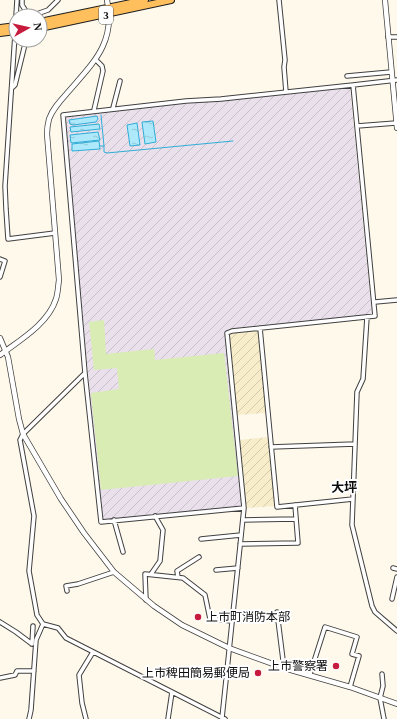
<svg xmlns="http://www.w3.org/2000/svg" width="397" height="719" viewBox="0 0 397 719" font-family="'Times New Roman','Noto Sans JP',serif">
	<defs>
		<pattern id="industrial-furrows" width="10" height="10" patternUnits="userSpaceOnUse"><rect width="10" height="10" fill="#e9e0ec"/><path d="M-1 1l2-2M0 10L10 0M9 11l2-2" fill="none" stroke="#c7bfc9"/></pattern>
		<pattern id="farmland-furrows" width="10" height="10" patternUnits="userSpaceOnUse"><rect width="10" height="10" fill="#f7edca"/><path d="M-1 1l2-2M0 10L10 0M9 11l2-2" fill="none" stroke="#d3caac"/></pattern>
		<pattern id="water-ripples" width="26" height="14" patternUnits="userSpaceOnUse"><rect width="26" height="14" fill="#ade9fb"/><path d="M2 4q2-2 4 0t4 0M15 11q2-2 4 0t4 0" fill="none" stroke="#94c7d6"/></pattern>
	</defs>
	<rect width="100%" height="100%" fill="#fff9ec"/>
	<path fill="url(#industrial-furrows)" d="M350,87L372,315L229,329L225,332L242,506L102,520L80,289L64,116Z"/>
	<path fill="url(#farmland-furrows)" d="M258,330L266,413L237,415L229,333Z
		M269,437L275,506L246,508L239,440Z"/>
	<path fill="#d9ecb3" d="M104,320L106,354L154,349L155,360L224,353L238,476L101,490L91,393L119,389L117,368L94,370L89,322Z"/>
	<path fill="url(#water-ripples)" stroke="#2fadd7" d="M97,116L98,119L96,122L73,125L70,124L69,120Z
		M153,121L156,142L145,144L142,122Z
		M137,123L140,145L130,146L127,125Z
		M99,124L100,129L71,132L70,127Z
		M98,132L100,140L71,143L70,135Z
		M99,141L100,149L72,151V144Z"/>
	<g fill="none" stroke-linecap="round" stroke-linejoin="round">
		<path stroke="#2fadd7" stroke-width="1" d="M100,146H104L101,115
			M104,146V152L107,153L233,141"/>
		<g stroke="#404040" stroke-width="5.5">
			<path id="minor" d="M22,0V5L29,16
				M279,0L285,60L284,67L286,92
				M16,16L17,0
				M31,16L48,10L58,0
				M16,19L5,186L6,209L8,239L55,233
				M388,37H397
				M347,76L391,72
				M353,85L397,80
				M13,87L15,85L26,40
				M113,108L120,81
				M94,110L103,71L102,66L96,60
				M357,126L396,123
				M0,259L5,261L0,277
				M375,302L397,300
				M367,317L363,379L357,392L352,525L372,606L375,612L397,631
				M260,328L277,507L353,499
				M271,447L355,444
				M114,520L123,552
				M243,520L296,519
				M201,539L241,535
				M240,544L298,543L295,505
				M393,568L397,569
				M216,570L238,568
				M151,574L160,561L163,530L155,516
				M178,577L177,571L199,557
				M67,591L66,586L78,584L114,572
				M392,599L397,577
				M146,600L145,574L183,578L205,595L210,619L232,621
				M277,612L284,668
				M0,622L16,632L32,644
				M43,624L58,628L66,638L225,719
				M32,644L33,626
				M310,674L325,627L357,637L352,654L359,656L350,687
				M382,674L383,686L380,698L384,719
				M0,678L15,675L17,671H34
				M222,718L244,508L227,333L232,331L375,316L353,85L221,99L186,101L63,115L85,373L101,522L244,508
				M29,719L31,710L36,640L43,624L37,615L29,571L34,516L20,440L23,434L85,373
				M86,719L82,703L79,675L93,652
				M168,719L172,692"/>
		</g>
		<g stroke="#404040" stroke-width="6">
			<path id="tertiary" d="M385,0L397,128
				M0,338L8,357L19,419L23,434L61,499L84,533L114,572L154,606L182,625L229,648L284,668L350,687L397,704
				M0,355C20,340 48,324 56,299C58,293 58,286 59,280L47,134C47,129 48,123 49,119C53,108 61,100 69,91C94,62 116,42 107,0"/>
		</g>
		<g stroke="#1e1e1e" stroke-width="8">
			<path id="primary" d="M40,22L145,0
				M0,28L16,26
				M40,28L171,0
				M0,33L16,31"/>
		</g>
		<use href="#minor" stroke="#fff" stroke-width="3.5"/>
		<use href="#tertiary" stroke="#fff" stroke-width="4.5"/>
		<use href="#primary" stroke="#ffbf5c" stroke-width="6"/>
	</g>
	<g fill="#c71b3d" stroke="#fff" stroke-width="1.5">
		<circle cx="198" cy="617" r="4"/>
		<circle cx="336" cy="666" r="4"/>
		<circle cx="258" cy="673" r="4"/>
	</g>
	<g text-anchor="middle" stroke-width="4" stroke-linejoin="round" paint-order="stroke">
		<rect fill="#fff" stroke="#565656" stroke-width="1" x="99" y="6" width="14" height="18" rx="3"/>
		<g font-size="11" font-weight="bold" fill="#0d0d0d">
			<text x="106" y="19">3</text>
		</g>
		<g font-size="12" fill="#0d0d0d" stroke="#fff" text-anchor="end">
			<text x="206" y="621" text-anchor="start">上市町消防本部</text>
			<text x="328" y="670">上市警察署</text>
			<text x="250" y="677">上市稗田簡易郵便局</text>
		</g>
		<g font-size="13" font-weight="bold" fill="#0d0d0d" stroke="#fff">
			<text x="344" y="492">大坪</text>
		</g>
	</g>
	<g transform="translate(28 28) rotate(82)"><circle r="19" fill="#ffffff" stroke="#9e9e9e"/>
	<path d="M0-3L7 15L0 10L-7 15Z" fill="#c71b3d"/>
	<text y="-6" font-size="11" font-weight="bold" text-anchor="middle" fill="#0d0d0d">N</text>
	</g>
</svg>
